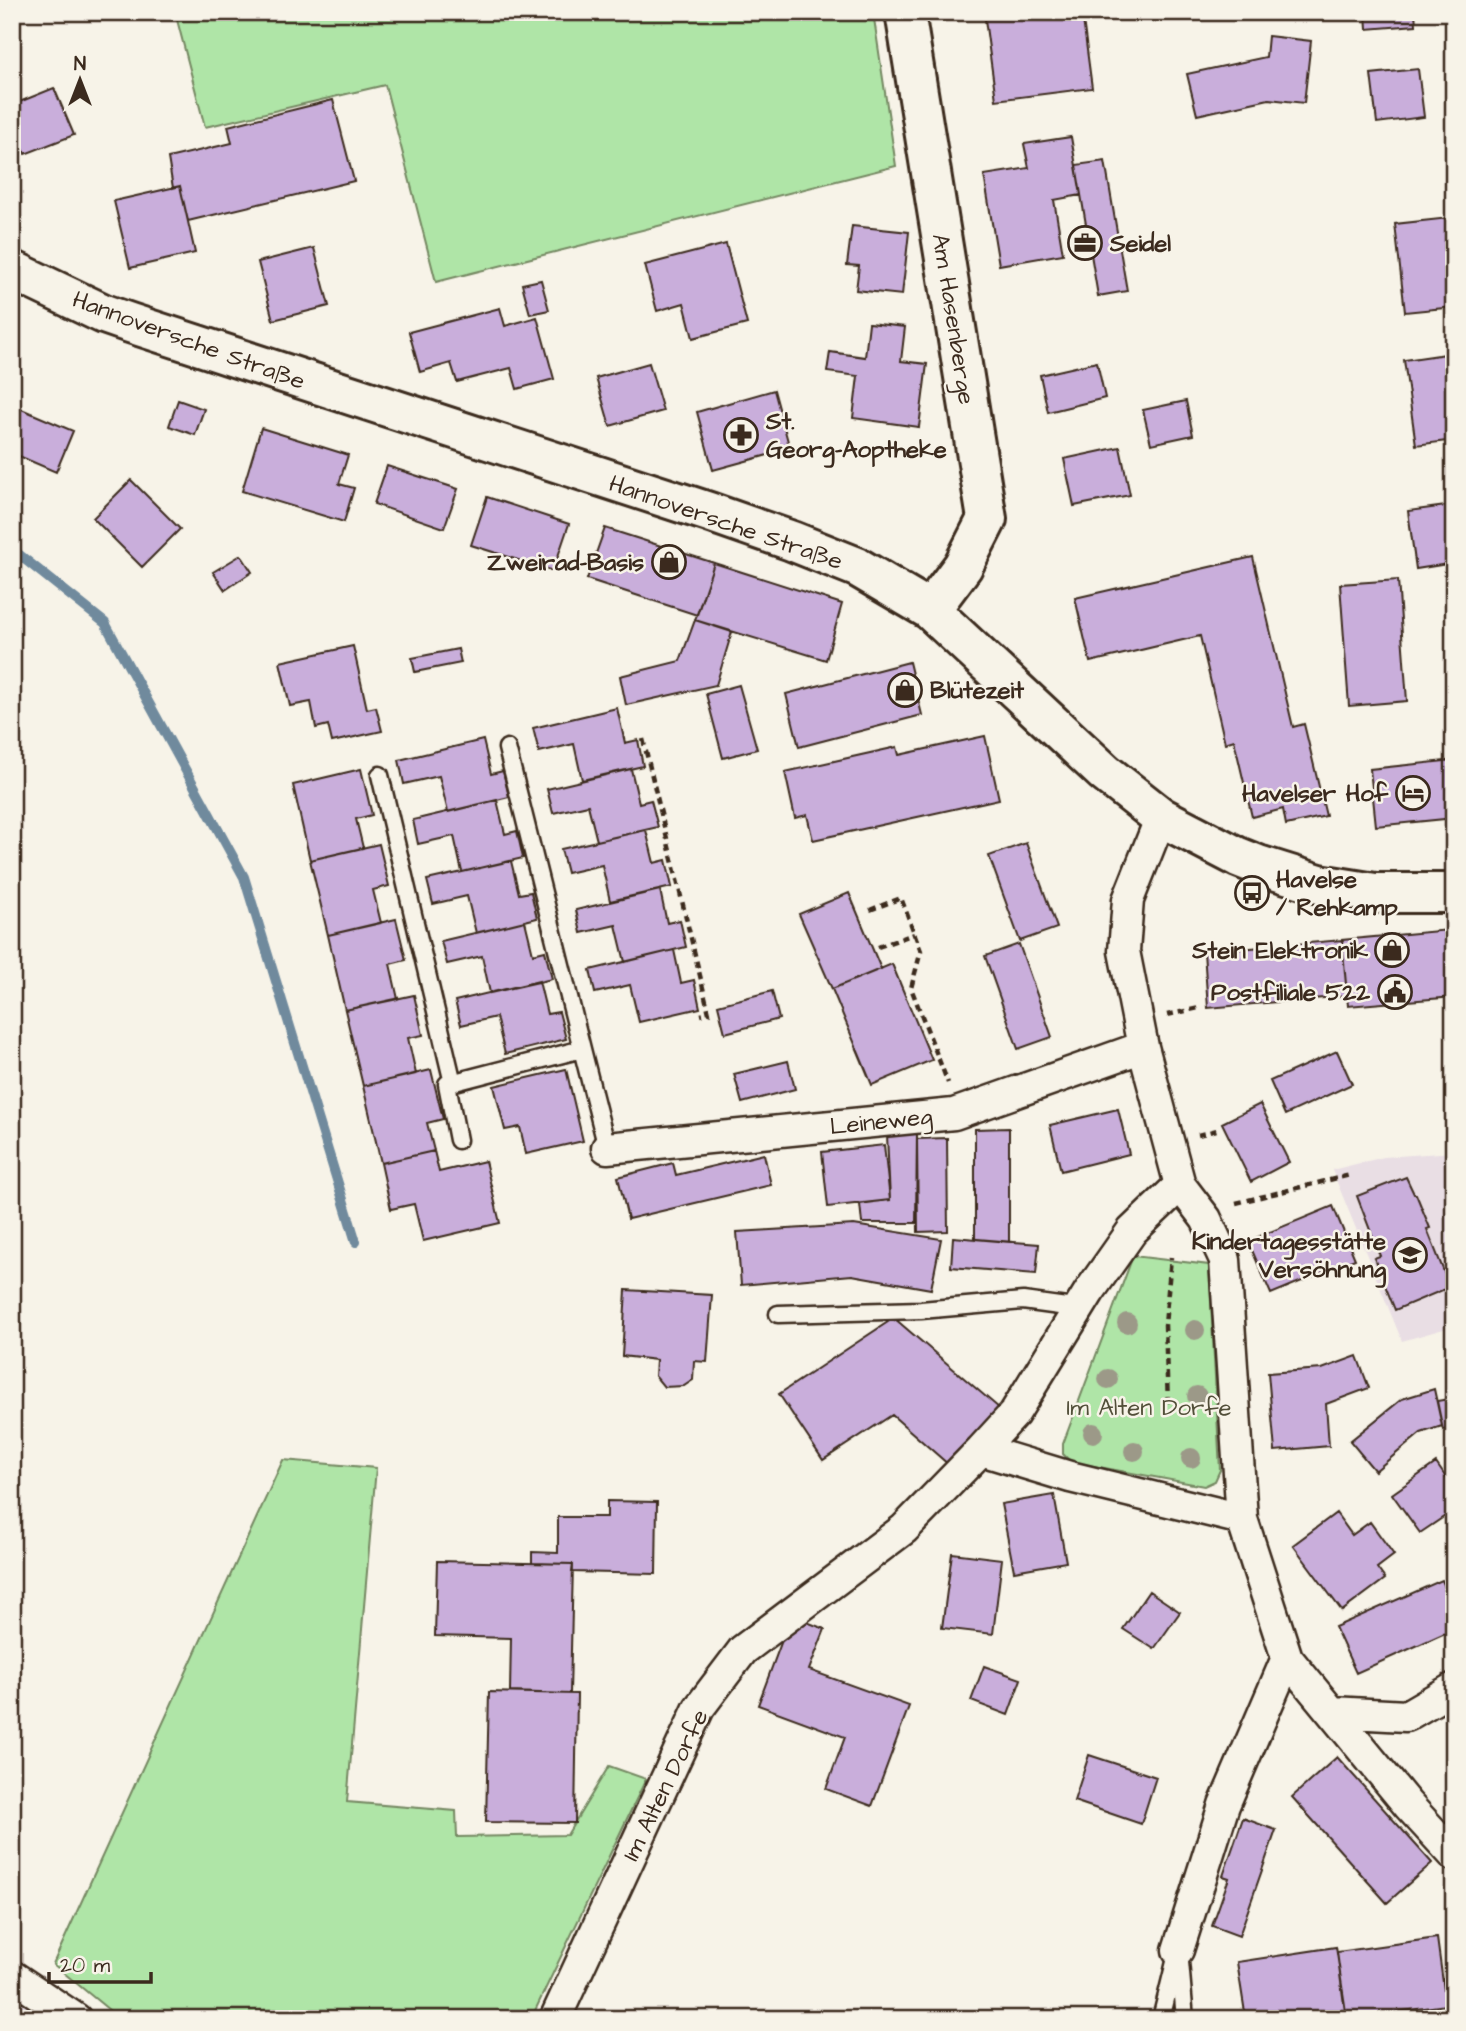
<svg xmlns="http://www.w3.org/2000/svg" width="1466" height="2031" viewBox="0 0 1466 2031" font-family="'Architects Daughter',sans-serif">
	<rect width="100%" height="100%" fill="#f7f3e8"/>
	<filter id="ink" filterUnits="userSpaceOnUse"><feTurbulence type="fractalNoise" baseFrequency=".0143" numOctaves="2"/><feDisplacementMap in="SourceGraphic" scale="14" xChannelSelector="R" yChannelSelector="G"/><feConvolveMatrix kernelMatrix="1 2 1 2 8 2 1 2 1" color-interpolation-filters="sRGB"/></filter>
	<g filter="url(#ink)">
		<path fill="#e9dee4" d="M1454,1152V1326L1402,1341L1332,1170L1384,1157Z
			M12,1994L50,2019H12Z"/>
		<path fill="#afe5a7" stroke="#758862" stroke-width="2" d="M175,12H873L896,166L436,282L385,85L205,127Z
			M1133,1256L1209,1265L1220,1470L1215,1481L1204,1486L1071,1462L1063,1454V1444Z
			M283,1460L376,1468L347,1802L456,1811L457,1837L567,1835L609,1766L646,1779L531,2019H120L53,1964Z"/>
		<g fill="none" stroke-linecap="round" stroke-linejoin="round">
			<path stroke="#6f8a9d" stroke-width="10" d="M12,549L105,623L244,877L356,1242"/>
		</g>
		<path fill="#c9aedb" stroke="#3b2a1e" stroke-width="2" d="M984,12H1082L1092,88L996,100Z
			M1366,12H1415L1416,25L1367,29Z
			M1268,36L1311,41L1304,103L1269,99L1197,115L1187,74L1266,57Z
			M1418,69L1424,117L1377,123L1371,74Z
			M54,88L74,135L25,154L12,123V105Z
			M333,100L354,181L188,221L180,186L173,188L168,158L232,143L228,126Z
			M1071,137L1081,195L1054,200L1063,254L999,265L984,175L1029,168L1024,144Z
			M1105,161L1127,291L1098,296L1076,165Z
			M180,186L195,253L130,268L114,201Z
			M1449,218L1454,262V307L1405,312L1395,224Z
			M852,226L909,232L902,295L856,290L859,266L847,265Z
			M726,244L747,324L693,338L684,303L657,311L645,265Z
			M314,248L329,306L273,320L258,262Z
			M541,280L549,310L530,314L522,284Z
			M500,308L505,326L537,317L554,379L517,389L511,368L457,382L451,363L420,372L409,332Z
			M869,323L905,327L901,361L927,364L919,427L853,418L858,376L827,372L830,352L865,357Z
			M1453,353L1454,440L1416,445L1404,360Z
			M1097,362L1105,398L1048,412L1040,375Z
			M649,363L663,411L610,426L596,378Z
			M774,390L790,449L713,470L697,412Z
			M178,400L204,409L195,435L169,426Z
			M1186,401L1193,435L1151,444L1143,410Z
			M12,405L73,431L56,472L12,453Z
			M261,428L348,455L339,484L354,488L344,522L242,491Z
			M1120,447L1130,495L1074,506L1064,459Z
			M387,466L458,489L444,528L374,504Z
			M131,480L180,529L142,567L93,518Z
			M487,497L569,524L553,571L471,545Z
			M1454,505V563L1416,569L1408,511Z
			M605,528L714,563L697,615L587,579Z
			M241,555L252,572L225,590L213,572Z
			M1253,557L1293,727L1304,724L1326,816L1286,825L1283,809L1252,817L1234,740L1225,743L1200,636L1090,662L1075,598Z
			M714,563L842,604L826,660L695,620Z
			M1398,580L1407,701L1349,706L1340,584Z
			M695,620L732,632L716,685L626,705L620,676L680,661Z
			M353,646L367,709L376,707L382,731L332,742L328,725L316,728L311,702L290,706L280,662Z
			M458,649L461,663L415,672L412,658Z
			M909,662L922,715L799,747L786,694Z
			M739,685L757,749L723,758L706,694Z
			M617,708L625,743L638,740L643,766L582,780L574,744L539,752L533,728Z
			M985,736L999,799L813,840L807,815L795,818L785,772L897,747L899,755Z
			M483,740L491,774L503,771L509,797L448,812L439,776L404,784L399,760Z
			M1454,760V818L1376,826L1370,769Z
			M361,769L372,815L356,819L363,848L310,860L293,785Z
			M631,769L639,803L651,800L658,827L597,841L588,805L553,813L547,789Z
			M497,800L505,834L517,831L523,858L462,872L454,836L418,844L413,820Z
			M646,830L654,863L666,860L672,887L610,901L602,865L567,873L561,849Z
			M1026,843L1057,928L1020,941L989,856Z
			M379,844L389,886L373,890L381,923L328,935L310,860Z
			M511,861L519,894L531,892L537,918L476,933L467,896L433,904L427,880Z
			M660,890L667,923L680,920L686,947L625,962L616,925L581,933L576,910Z
			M849,893L881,969L832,989L799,914Z
			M396,919L406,960L390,964L398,999L345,1010L328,935Z
			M525,921L533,954L545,951L552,979L490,993L482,956L447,964L441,941Z
			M1449,930H1454V988Z
			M1449,930L1454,997L1348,1006L1342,940Z
			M1342,940L1347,996L1208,1008L1204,952Z
			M1019,944L1052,1037L1018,1049L985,956Z
			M674,950L681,983L694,980L700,1008L639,1022L630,985L595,993L590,970Z
			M892,964L932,1060L872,1085L832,989Z
			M539,981L547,1014L559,1012L566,1039L505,1054L496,1017L461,1025L455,1001Z
			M772,991L779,1019L725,1033L718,1005Z
			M414,995L423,1035L408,1038L416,1074L363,1086L345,1010Z
			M1337,1051L1352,1084L1285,1115L1270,1081Z
			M788,1061L795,1089L742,1103L734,1074Z
			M566,1069L583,1141L526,1154L520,1127L505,1130L494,1086Z
			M431,1070L443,1119L427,1123L434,1151L381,1163L363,1086Z
			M1260,1104L1289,1162L1251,1182L1222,1123Z
			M1118,1109L1129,1154L1061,1171L1050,1125Z
			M1009,1128V1242L975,1239V1129Z
			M917,1133L916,1223H862L860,1204L890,1200L887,1135Z
			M947,1138L948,1231L918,1232L917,1139Z
			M884,1145L890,1200L828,1207L822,1152Z
			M434,1151L439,1172L485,1161L500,1223L423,1241L414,1204L391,1209L381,1163Z
			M764,1154L771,1185L628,1219L618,1177L673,1163L676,1175Z
			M1406,1177L1414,1194H1416L1430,1228L1427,1229L1450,1287L1395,1310L1374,1258L1380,1256L1357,1196Z
			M1333,1206L1355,1259L1271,1294L1248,1241Z
			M854,1225L941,1239L931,1289L852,1275L741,1285L737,1232Z
			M953,1237L1039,1244L1036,1274L951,1267Z
			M626,1290L712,1295L707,1362L694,1361L693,1380L684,1386L664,1387L655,1376L656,1360L622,1356Z
			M894,1318L999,1408L949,1465L892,1415L823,1460L779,1394Z
			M1357,1356L1369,1388L1326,1404L1329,1446L1275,1451L1268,1373L1322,1369Z
			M1434,1389L1442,1426L1421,1433L1375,1471L1350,1441L1402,1399Z
			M1454,1398V1428L1443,1430L1437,1401Z
			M1436,1463L1454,1489V1510L1420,1533L1392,1494Z
			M1054,1495L1066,1562L1014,1571L1001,1504Z
			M607,1501L657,1502L656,1574L572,1572L573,1564L532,1563V1552L558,1553V1517H607Z
			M1336,1513L1352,1535L1370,1522L1394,1555L1377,1568L1385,1579L1342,1611L1293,1545Z
			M952,1553L1002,1559L993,1634L942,1628Z
			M437,1561L573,1564L570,1694L510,1692L511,1638L435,1636Z
			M1442,1580L1454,1607V1629L1356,1673L1335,1627Z
			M1149,1591L1180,1612L1154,1649L1123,1629Z
			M791,1616L825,1629L809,1670L909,1706L872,1806L826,1789L845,1737L758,1705Z
			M984,1666L1021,1679L1008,1715L971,1701Z
			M489,1692L577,1694L575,1823L486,1822Z
			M1089,1755L1156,1777L1141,1824L1074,1801Z
			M1337,1757L1432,1863L1387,1903L1292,1797Z
			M1243,1818L1276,1830L1239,1936L1212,1926L1229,1878L1223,1876Z
			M1437,1938L1446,2005L1346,2019L1337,1952Z
			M1336,1947L1346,2012L1300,2019H1246L1237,1962Z"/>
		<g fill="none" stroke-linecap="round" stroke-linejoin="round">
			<g stroke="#3b2a1e" stroke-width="21">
				<path id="lane" d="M507,748L582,1049
					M380,775L453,1083
					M458,1140L447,1084L582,1049L607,1148
					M778,1314L921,1310L1023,1301L1081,1309
					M1180,1962L1185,2019
					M1161,2019L1178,1950"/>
			</g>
			<g stroke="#3b2a1e" stroke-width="35">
				<path id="street" d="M607,1148L954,1114L1143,1047
					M1180,1185L1206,1219L1225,1260L1242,1519L1287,1658L1408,1805L1454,1855
					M981,1450L1070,1477L1242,1519
					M1332,1712L1406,1716L1454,1688
					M1178,1950L1224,1805L1287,1658
					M12,1976L76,2019
					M555,2019L699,1708L743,1650L904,1529L981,1450L1014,1414L1089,1292L1132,1231L1180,1185L1143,1047L1124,951L1128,900L1161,817"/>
			</g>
			<g stroke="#3b2a1e" stroke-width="44">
				<path id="secondary" d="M905,12L987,519L963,566L930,610
					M12,270L104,314L130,323L709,512L792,541L857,567L930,610L1105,773L1161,817L1238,857L1258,865L1319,884L1375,893H1454"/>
			</g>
			<path stroke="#3b2a1e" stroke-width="4.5" stroke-dasharray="7 5" stroke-linecap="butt" d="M643,739L709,1013L701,1015
				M870,910L901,898L921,951L911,988L948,1083
				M878,947L914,934
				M1167,1015L1199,1008
				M1198,1135L1217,1130
				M1236,1203L1350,1175
				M1168,1403L1165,1325L1171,1257"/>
			<use href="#lane" stroke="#f7f3e8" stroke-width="16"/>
			<use href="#street" stroke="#f7f3e8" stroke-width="30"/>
			<use href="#secondary" stroke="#f7f3e8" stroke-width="38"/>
		</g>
		<g fill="#9c9988">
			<circle cx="1127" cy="1323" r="10"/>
			<circle cx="1195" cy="1330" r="10"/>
			<circle cx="1108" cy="1379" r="10"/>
			<circle cx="1197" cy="1396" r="10"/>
			<circle cx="1093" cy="1433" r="10"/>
			<circle cx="1134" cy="1451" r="10"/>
			<circle cx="1191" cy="1458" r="10"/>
		</g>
	</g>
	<defs>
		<g id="office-ring" transform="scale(1.75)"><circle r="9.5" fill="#f7f3e8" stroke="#3b2a1e" stroke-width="1.5"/><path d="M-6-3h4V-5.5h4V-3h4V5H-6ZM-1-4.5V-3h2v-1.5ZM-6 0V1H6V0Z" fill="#3b2a1e"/></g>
		<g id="pharmacy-ring" transform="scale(1.75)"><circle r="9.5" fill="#f7f3e8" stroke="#3b2a1e" stroke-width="1.5"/><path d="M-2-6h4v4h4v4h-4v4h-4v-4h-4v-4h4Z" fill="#3b2a1e"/></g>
		<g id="shop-ring" transform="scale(1.75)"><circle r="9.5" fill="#f7f3e8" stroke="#3b2a1e" stroke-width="1.5"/><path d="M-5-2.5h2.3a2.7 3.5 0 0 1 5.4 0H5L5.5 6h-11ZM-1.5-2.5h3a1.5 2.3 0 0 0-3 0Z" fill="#3b2a1e"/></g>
		<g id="hotel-ring" transform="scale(1.75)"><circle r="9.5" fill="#f7f3e8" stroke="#3b2a1e" stroke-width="1.5"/><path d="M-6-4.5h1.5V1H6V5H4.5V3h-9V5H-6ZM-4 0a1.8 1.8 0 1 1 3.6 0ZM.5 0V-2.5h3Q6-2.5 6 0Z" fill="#3b2a1e"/></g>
		<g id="bus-ring" transform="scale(1.75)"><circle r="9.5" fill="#f7f3e8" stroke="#3b2a1e" stroke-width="1.5"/><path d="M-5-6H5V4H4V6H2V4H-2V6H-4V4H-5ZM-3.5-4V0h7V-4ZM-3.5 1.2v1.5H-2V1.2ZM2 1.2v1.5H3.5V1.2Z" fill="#3b2a1e"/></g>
		<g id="civic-ring" transform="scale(1.75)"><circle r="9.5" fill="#f7f3e8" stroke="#3b2a1e" stroke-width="1.5"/><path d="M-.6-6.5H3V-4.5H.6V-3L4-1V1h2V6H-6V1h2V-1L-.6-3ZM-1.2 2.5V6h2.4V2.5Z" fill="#3b2a1e"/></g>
		<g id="school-ring" transform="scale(1.75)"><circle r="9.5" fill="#f7f3e8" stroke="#3b2a1e" stroke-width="1.5"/><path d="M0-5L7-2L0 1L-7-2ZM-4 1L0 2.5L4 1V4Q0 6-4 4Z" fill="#3b2a1e"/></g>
	</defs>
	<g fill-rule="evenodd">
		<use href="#office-ring" x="1085" y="243"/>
		<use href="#pharmacy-ring" x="741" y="435"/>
		<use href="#shop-ring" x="669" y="562"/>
		<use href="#shop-ring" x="905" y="690"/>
		<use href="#hotel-ring" x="1413" y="793"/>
		<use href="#bus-ring" x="1252" y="893"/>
		<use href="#shop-ring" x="1392" y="950"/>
		<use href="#civic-ring" x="1395" y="992"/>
		<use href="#school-ring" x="1410" y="1255"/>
	</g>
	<g text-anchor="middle" stroke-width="5" stroke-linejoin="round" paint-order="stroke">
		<g font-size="24" font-weight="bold" fill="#3b2a1e" stroke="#f7f3e8" text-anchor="end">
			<text x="1110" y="251" text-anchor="start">Seidel</text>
			<text x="766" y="429" text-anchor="start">St.<tspan x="766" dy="28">Georg-Aoptheke</tspan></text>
			<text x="644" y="570">Zweirad-Basis</text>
			<text x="930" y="698" text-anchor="start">Blütezeit</text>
			<text x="1388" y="801">Havelser Hof</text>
			<text x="1276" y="887" text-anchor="start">Havelse<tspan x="1276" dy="28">/ Rehkamp</tspan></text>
			<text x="1368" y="958">Stein Elektronik</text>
			<text x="1370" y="1000">Postfiliale 522</text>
			<text x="1386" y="1249">Kindertagesstätte<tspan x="1386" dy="28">Versöhnung</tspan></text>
		</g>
		<g font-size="24" fill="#3b2a1e" stroke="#f7f3e8">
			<text transform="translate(954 319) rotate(81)" y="8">Am Hasenberge</text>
			<text transform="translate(189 340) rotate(20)" y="8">Hannoversche Straße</text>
			<text transform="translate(726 522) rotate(19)" y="8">Hannoversche Straße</text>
			<text transform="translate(881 1121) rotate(-6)" y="8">Leineweg</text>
			<text transform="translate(665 1785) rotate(-64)" y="8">Im Alten Dorfe</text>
		</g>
		<g font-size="24" fill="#524f39" stroke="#f7f3e8">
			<text x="1149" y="1415">Im Alten Dorfe</text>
		</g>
	</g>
	<rect width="1466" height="2031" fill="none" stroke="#f7f3e8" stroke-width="42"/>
	<rect x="21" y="21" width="1424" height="1989" fill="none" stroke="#3b2a1e" stroke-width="2.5" filter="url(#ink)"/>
	<g transform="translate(80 80)" stroke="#f7f3e8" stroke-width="5" paint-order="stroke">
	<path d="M0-5L12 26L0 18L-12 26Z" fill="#3b2a1e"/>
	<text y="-10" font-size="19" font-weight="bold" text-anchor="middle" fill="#3b2a1e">N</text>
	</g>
	<path d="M49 1972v10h102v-10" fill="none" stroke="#3b2a1e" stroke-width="3.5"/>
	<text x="60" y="1972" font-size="21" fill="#3b2a1e" stroke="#f7f3e8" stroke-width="5" paint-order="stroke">20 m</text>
</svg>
